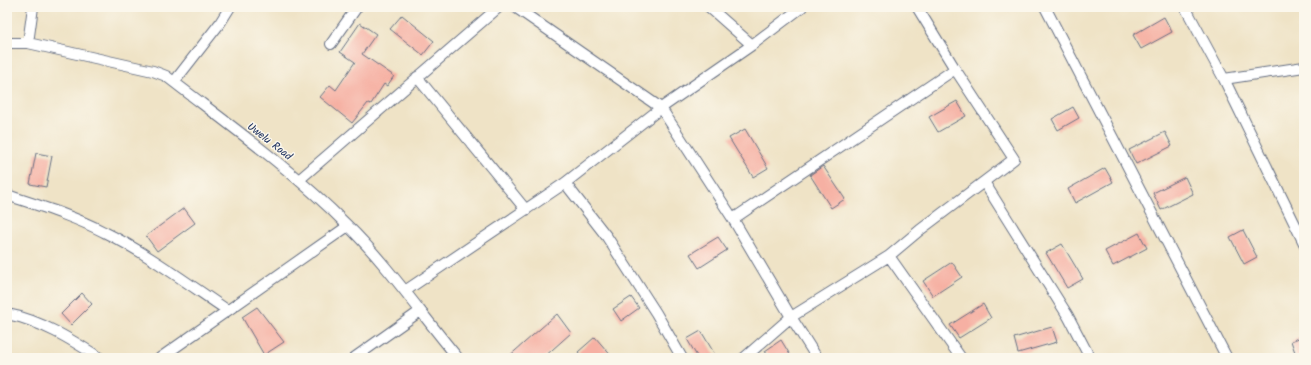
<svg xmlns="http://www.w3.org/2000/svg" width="1311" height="365" viewBox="0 0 1311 365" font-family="Kalam,sans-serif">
	<rect width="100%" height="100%" fill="#fbf7ec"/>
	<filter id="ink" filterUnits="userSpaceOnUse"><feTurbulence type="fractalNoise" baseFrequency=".025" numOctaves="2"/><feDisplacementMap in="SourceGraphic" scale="8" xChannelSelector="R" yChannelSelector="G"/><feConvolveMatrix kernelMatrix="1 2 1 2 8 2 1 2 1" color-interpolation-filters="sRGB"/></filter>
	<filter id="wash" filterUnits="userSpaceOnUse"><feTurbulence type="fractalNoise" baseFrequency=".012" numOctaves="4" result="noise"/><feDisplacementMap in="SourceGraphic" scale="16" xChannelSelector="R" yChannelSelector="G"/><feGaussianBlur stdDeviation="0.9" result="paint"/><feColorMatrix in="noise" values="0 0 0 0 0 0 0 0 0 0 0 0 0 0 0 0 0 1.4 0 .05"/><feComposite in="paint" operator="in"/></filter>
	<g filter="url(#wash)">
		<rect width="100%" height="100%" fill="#efe3c6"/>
		<g id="blocks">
			<path fill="#f6b0a3" d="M402,15L434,41L423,55L390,29Z
				M1164,17L1172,32L1141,49L1133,35Z
				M360,23L376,34L362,54L394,76L387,86L384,84L371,104L368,103L352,123L320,97L330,85L336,90L355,62L340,52Z
				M957,101L966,116L938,132L929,117Z
				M1073,107L1079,118L1058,130L1052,119Z
				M745,129L768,168L753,177L729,138Z
				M1165,132L1172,146L1136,164L1129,150Z
				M36,153L52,156L46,187L30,184Z
				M823,166L845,199L831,208L810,175Z
				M1105,168L1113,182L1075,203L1068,189Z
				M1185,177L1193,194L1161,210L1153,193Z
				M184,208L195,223L157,251L146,236Z
				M1243,230L1257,257L1244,264L1230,237Z
				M1139,233L1147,248L1113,266L1105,251Z
				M718,237L727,250L699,268L690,254Z
				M1062,244L1083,279L1067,288L1046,253Z
				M952,262L962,277L933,296L923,281Z
				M82,293L92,304L71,325L61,314Z
				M631,297L639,308L621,321L613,309Z
				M983,304L991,318L959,338L950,325Z
				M257,307L284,342L264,355L242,317Z
				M557,314L571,333L543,358H507Z
				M1052,327L1057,342L1018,353L1014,338Z
				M701,331L717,358H698L687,339Z
				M1304,336V355L1297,358L1291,341Z
				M595,337L613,358H583L578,352Z
				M781,340L792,358H769L765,351Z"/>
		</g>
	</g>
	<g filter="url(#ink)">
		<use href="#blocks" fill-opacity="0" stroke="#656e82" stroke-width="1"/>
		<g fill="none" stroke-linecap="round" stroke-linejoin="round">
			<g stroke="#656e82" stroke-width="12">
				<path id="minor" d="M515,7L661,108L733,219L791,317L817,358
					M709,7L752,45
					M1045,7L1227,358
					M1185,7L1224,79L1304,243
					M7,43H28L153,71L166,76C228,124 292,169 347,225C388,265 421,314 458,358
					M28,43L33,7
					M331,44L357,7
					M417,77L526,210
					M1224,79L1304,67
					M174,82L220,23L230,7
					M300,179L499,7
					M984,182L1068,316L1090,358
					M565,183L607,237L656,313L682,358
					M7,195C40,206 73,216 104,232C147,253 187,283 227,310
					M733,219L955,69
					M889,256L961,358
					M405,291L565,183L661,108L752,45L802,7
					M7,314C40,320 72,340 100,358
					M160,358L348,226
					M354,358L419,312
					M744,358L791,317L889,256L920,230L1014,159L955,69L917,7"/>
			</g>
			<use href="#minor" stroke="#fff" stroke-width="10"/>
		</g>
	</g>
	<g text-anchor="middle" stroke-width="3" stroke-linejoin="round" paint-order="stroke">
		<g font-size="11" fill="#1b2f5e" stroke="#fbf7ec">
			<text transform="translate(270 141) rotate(38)" y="4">Uwelu Road</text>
		</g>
	</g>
	<rect width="1311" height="365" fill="none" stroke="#fbf7ec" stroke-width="24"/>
</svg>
